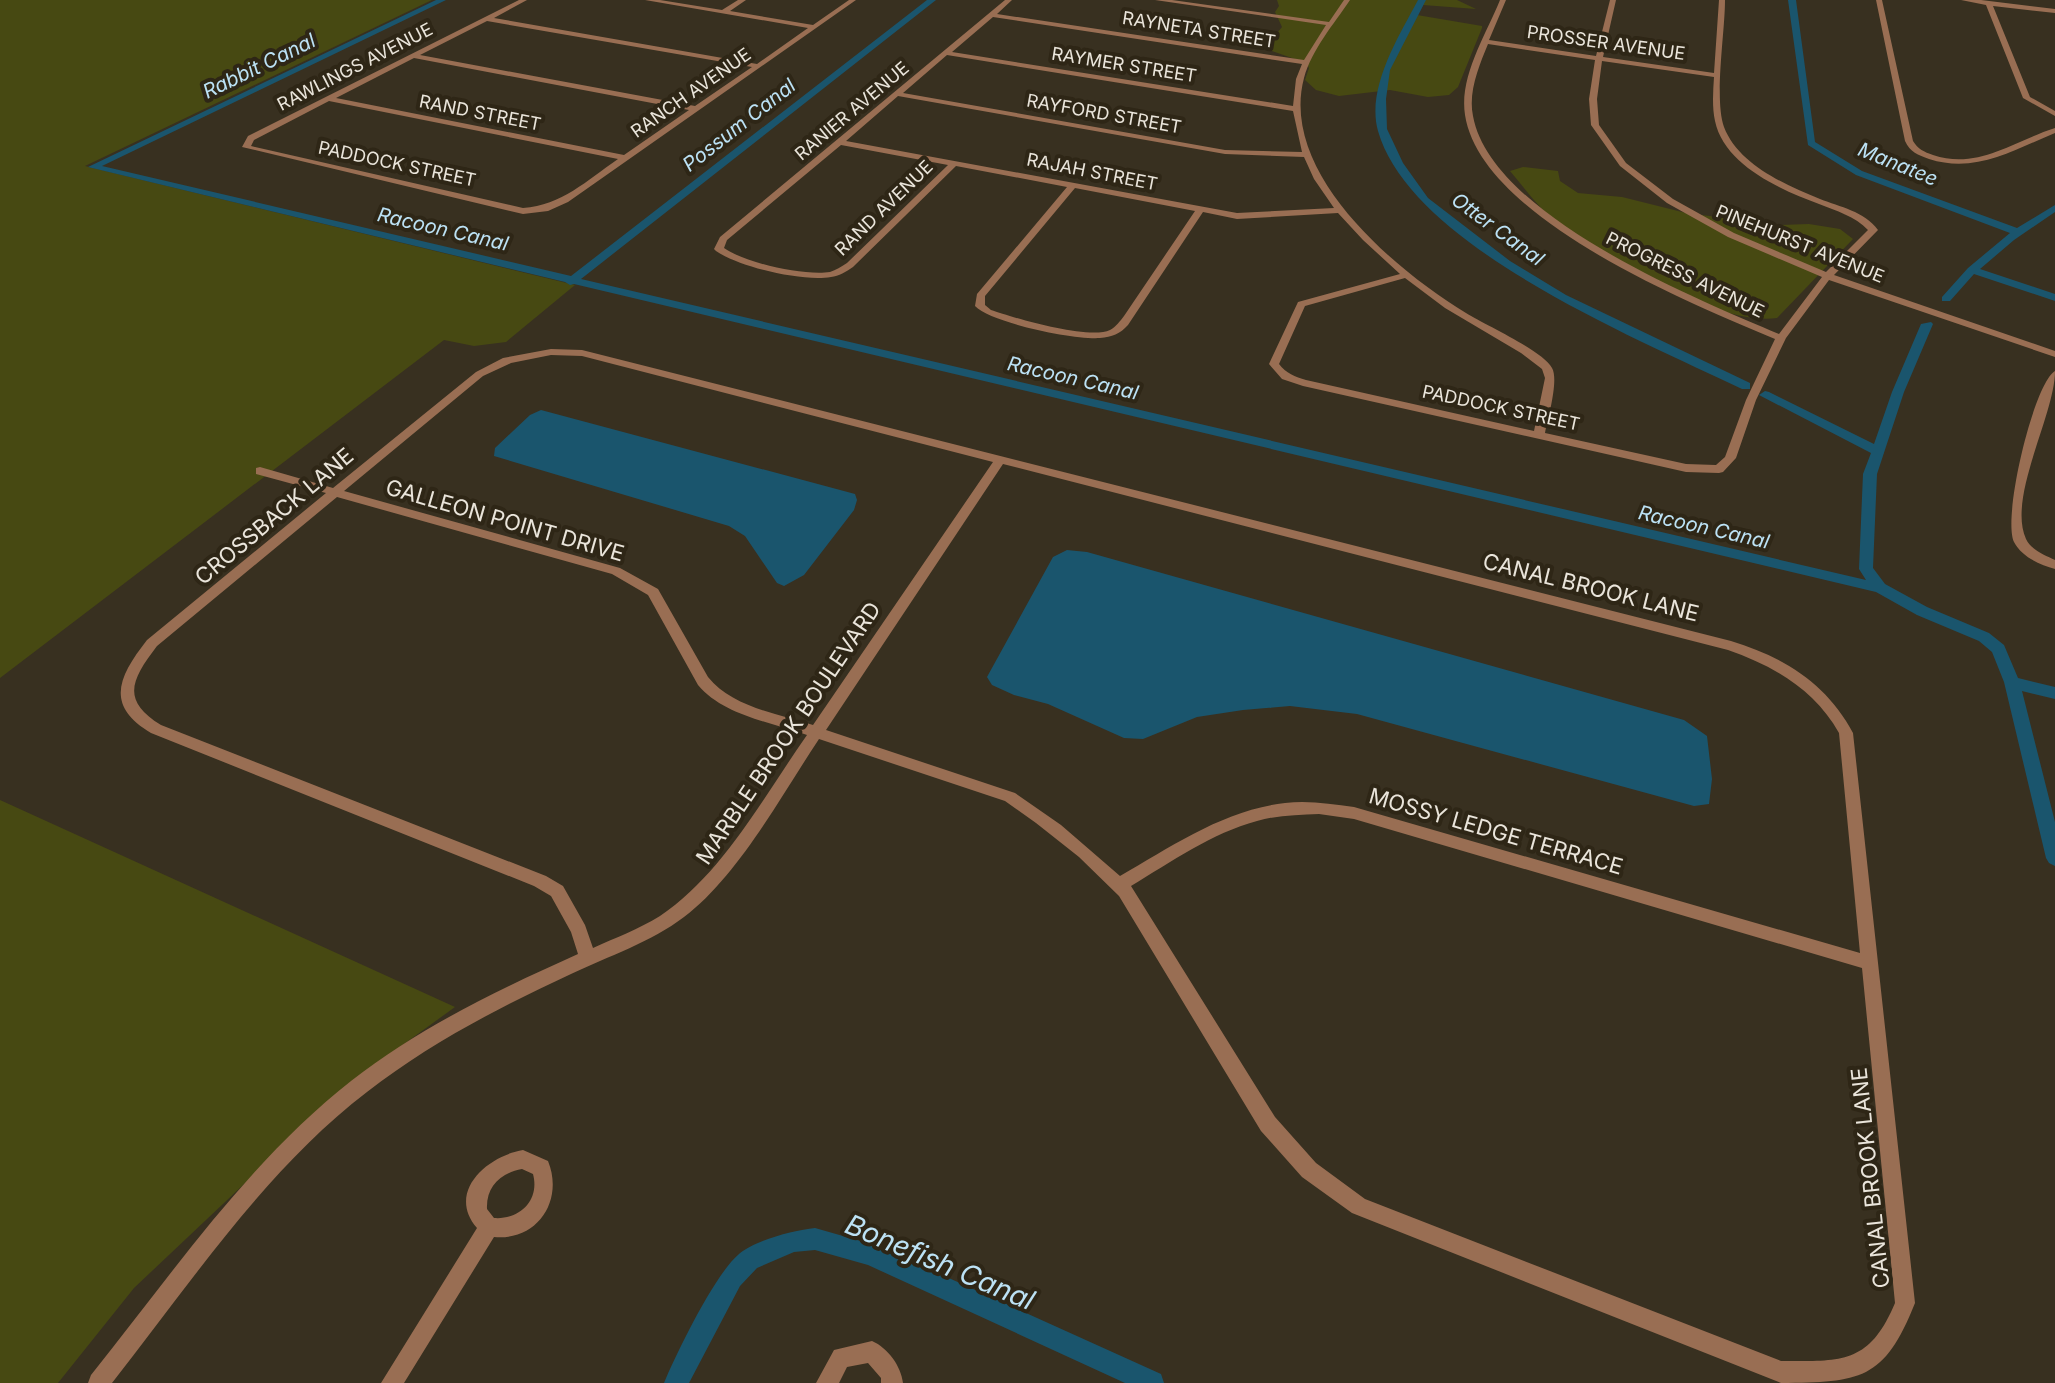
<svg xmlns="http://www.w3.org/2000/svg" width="2055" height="1383" viewBox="0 0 2055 1383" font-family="Inter,sans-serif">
	<rect width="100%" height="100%" fill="#383020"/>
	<path fill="#474912" d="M0,0H432L85,166L575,285L506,342L474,346L444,340L0,678Z
		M1277,0H1457L1476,9L1423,5L1417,15L1482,26V28L1458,87L1449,95L1428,97L1390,90L1339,96L1316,90L1305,80L1309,68L1306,63L1272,51V39L1282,27L1275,12L1279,6Z
		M1523,167L1558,171L1560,181L1578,193L1622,197L1686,213L1780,225L1809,224L1840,229L1853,239L1777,318C1714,326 1601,256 1551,217C1536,205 1523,186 1510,171Z
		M0,800L455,1007L353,1081L134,1288L58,1383H0Z"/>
	<path fill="#1a556d" d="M541,410L855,494L857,500L854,510L804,575L784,586L777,583L745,536L729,526L494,456L495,448L530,415Z
		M1067,550L1087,552L1684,720L1707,736L1712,779L1709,804L1694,806L1357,714L1290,706L1243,710L1197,717L1143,739L1124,738L1048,704L1014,695L992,685L987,677L1053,557Z"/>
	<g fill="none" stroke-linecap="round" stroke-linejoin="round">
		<path fill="#1a556d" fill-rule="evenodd" d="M436,0H446L102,166L571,276L927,0H936L581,279L1866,580L1859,569L1863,474L1871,453L1759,395L1765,391L1769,392L1874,444L1892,392L1921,324L1931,322L1933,324L1904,392L1877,474L1873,568L1885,584L1927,607L1989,633L2004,645L2018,678L2055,687V699L2022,691L2055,822V866L2049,863L2046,858L2004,682L1992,652L1979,641L1917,615L1876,592L574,284L570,285L565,282L88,167Z
			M1418,0H1426L1390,70L1386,99L1387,129L1403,163L1428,198L1510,261L1566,295L1750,383V389H1742C1639,339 1411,247 1378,131C1366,88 1399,36 1418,0Z
			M1788,0H1796L1815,142L1862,171L2017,228L2055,205V212L2014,240L1980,269L2055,294V301L1974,274L1950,301H1942V297L1968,268L2010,233L1856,175L1808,145Z
			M815,1228L878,1246L1161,1374L1164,1383H1125L868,1265L815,1250L794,1252L757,1268L740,1286L689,1383H664C677,1352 715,1274 739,1254C756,1240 794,1230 815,1228Z"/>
		<path fill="#996e53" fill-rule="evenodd" d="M519,0H527L494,18L757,64L808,28L645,0H660L722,10L738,0H746L730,11L813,25L849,0H856L568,202L548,211L523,214L242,147L248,136ZM487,21L752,67L695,106L420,55ZM414,58L689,110L624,155L336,98ZM329,101L618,159C586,181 562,205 523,208L251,146L254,140Z
			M1005,0H1012L997,14L1304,60L1326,25L1155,0H1172L1329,22L1344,0H1350C1334,24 1312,49 1304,78C1279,173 1394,269 1466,313C1485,325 1542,350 1552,368C1559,380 1548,418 1545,433L1686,464L1716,465L1725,457L1746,400L1775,339C1689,303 1481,218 1465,115C1459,76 1486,35 1500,0H1506L1489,40L1596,56L1610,0H1616L1603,57L1714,73L1719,0H1725C1725,33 1714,99 1724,127C1738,164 1785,185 1820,199C1840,207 1864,211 1878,230L1834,275L2055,351V357L1829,280L1786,338L1756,400L1736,458L1723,472L1719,473L1686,472L1303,386L1282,379L1269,364L1298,302L1400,274L1363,240L1338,213L1237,219L1203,212L1128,325C1120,334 1112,337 1100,338C1075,340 991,323 975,306L977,294L1067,187L956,166L853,267C846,272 839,276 831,277C802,282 739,267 716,251L714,249L720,237ZM993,17L1302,64L1296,79L1293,106L952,52ZM1488,44L1595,60L1589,99L1591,125L1620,166L1667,203L1728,237L1822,277L1779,334C1694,298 1491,215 1473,116C1468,92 1479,66 1488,44ZM947,55L1293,111L1302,152L1225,150L903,93ZM1602,61L1714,77C1713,92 1712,107 1715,121C1724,165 1781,190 1819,204C1836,211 1855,216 1868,230L1826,272L1734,233L1673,199L1626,163L1599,125L1597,99ZM898,96L1225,154L1304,157L1314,179L1334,208L1237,213L846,141ZM841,145L948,165L847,263C841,267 836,270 830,272C804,276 745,263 724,248L727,240ZM1075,188L1195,211L1124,316C1120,321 1116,327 1110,330C1089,340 1014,318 991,310L985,305V296ZM1405,278L1445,308L1521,353L1542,369L1545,378L1534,431L1306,380C1295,377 1286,373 1279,364L1305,306Z
			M1876,0H1882L1913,141C1918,149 1924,152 1933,155C1978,170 2014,141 2055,128V133C2013,150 1976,174 1929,159C1918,155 1910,152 1905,141Z
			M1961,0H1981L2055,9V13L1993,6L2030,97L2055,111V116L2023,98L1986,5Z
			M551,349L582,350L1731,641C1784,657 1827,684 1853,733L1915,1303C1884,1381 1860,1382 1781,1383L1352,1213L1302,1177L1261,1131L1119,896L1079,857L1036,823L1005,801L819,739C781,796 738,876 684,917C651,942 609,956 571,974C500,1007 430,1043 367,1092C266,1169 190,1284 112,1383H88L91,1375C172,1274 248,1162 351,1081C420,1027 500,989 578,954L571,932L551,896L534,886L151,733C104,705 119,676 147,640L326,493L256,474V468L260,467L333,488L476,372L503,358ZM551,355L582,356L993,462L813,725C778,714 732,707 708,677L658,589L620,568L344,491L483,376L511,363ZM1003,464L1728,650C1774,666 1815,690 1839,733L1860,953L1354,807C1331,804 1308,800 1285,803C1224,810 1172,846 1120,876L1061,825L1015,793L826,730ZM337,497L612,574L648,595L698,685C723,715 770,722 807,735C764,796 723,874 660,916C639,929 615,938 593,948L585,925L563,886L546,876L161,725C120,700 132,679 157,646ZM1319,814L1354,819L1862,968L1895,1303C1869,1365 1841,1361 1781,1361L1365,1199L1316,1163L1275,1117L1131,886C1171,862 1212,833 1257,821C1278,815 1298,815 1319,814Z
			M2055,371C2055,415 2007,497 2026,539C2031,550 2045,555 2055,560V569C2040,565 2022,557 2014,542C2002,517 2034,383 2055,371Z
			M523,1150L548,1161C564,1200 538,1241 494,1237L404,1383H381L477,1228C446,1192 487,1156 523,1150ZM522,1169L533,1174C540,1200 520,1220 494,1218L487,1209C486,1186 501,1173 522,1169Z
			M872,1341C888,1348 901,1366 903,1383H881V1378L868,1363L847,1367L839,1383H816L834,1350Z"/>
	</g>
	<g text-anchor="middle" stroke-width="8" stroke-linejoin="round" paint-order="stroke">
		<g font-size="18" fill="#eae5db" stroke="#2e2616">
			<text transform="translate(1199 30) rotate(9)" y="6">RAYNETA STREET</text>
			<text transform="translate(1606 43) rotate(8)" y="6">PROSSER AVENUE</text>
			<text transform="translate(1124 65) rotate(9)" y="6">RAYMER STREET</text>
			<text transform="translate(355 67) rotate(-27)" y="6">RAWLINGS AVENUE</text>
			<text transform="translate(691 93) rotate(-35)" y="6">RANCH AVENUE</text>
			<text transform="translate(852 111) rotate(-40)" y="6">RANIER AVENUE</text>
			<text transform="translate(480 113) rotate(11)" y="6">RAND STREET</text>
			<text transform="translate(1104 114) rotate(10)" y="6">RAYFORD STREET</text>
			<text transform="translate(397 164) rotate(12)" y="6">PADDOCK STREET</text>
			<text transform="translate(1092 172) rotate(11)" y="6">RAJAH STREET</text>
			<text transform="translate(884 208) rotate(-44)" y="6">RAND AVENUE</text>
			<text transform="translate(1800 244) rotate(22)" y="6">PINEHURST AVENUE</text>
			<text transform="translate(1685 275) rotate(26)" y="6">PROGRESS AVENUE</text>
			<text transform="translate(1501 408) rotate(12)" y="6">PADDOCK STREET</text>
		</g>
		<g font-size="20" font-style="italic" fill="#bce2f5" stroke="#2e2616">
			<text transform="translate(259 66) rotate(-26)" y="7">Rabbit Canal</text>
			<text transform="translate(739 125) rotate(-38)" y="7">Possum Canal</text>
			<text transform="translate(1898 164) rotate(22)" y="7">Manatee</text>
			<text transform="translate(443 229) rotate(13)" y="7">Racoon Canal</text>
			<text transform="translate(1498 229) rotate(36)" y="7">Otter Canal</text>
			<text transform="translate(1073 378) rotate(13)" y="7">Racoon Canal</text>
			<text transform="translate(1704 527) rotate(13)" y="7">Racoon Canal</text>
		</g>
		<g font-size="22" fill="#eae5db" stroke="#2e2616">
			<text transform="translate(274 516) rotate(-40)" y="8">CROSSBACK LANE</text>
			<text transform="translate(505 520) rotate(16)" y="8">GALLEON POINT DRIVE</text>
			<text transform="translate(1591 587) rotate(14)" y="8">CANAL BROOK LANE</text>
			<text transform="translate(788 733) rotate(-56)" y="8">MARBLE BROOK BOULEVARD</text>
			<text transform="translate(1496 831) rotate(16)" y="8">MOSSY LEDGE TERRACE</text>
			<text transform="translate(1870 1178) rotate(-96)" y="8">CANAL BROOK LANE</text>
		</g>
		<g font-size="28" font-style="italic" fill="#bce2f5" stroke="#2e2616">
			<text transform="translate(940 1262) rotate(23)" y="10">Bonefish Canal</text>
		</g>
	</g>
</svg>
